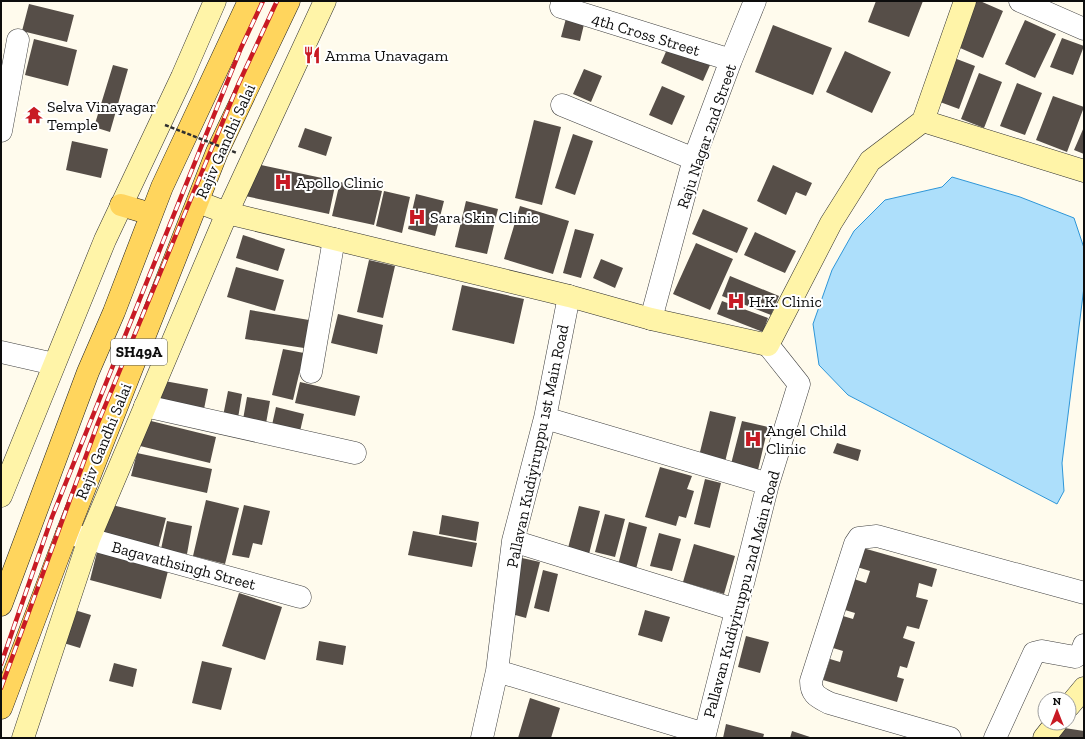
<svg xmlns="http://www.w3.org/2000/svg" width="1085" height="739" viewBox="0 0 1085 739" font-family="'Zilla Slab',serif">
	<rect width="100%" height="100%" fill="#fffbed"/>
	<path fill="#addffb" stroke="#2e96d8" d="M952,177L1020,197L1074,218L1084,248V287L1062,463L1064,491L1057,504L848,395L819,365L813,324L832,270L854,231L885,200L942,187Z"/>
	<path fill="#564e48" d="M876,1H923L909,37L868,22Z
		M969,1H980L1003,11L983,58L951,44Z
		M29,4L74,15L67,42L22,31Z
		M568,11L586,16L580,41L561,37Z
		M1025,20L1056,34L1035,78L1005,64Z
		M773,25L832,48L813,95L755,72Z
		M1062,38L1084,46L1073,75L1050,67Z
		M34,39L77,50L68,86L25,75Z
		M668,47L710,65L703,81L661,63Z
		M845,51L891,72L872,113L826,92Z
		M949,56L975,66L959,109L932,99Z
		M113,65L128,69L110,132L94,127Z
		M584,69L602,76L591,102L573,94Z
		M979,73L1002,82L984,128L961,119Z
		M1017,83L1042,93L1025,135L1000,126Z
		M662,86L685,96L672,125L649,115Z
		M1053,96L1084,107L1067,152L1036,140Z
		M534,120L561,127L542,205L515,198Z
		M1084,127V154L1074,150Z
		M305,128L332,137L326,156L298,147Z
		M573,134L593,141L575,195L555,188Z
		M72,141L108,149L101,178L66,170Z
		M252,163L336,181L329,214L245,196Z
		M773,165L812,183L806,196L796,192L786,215L757,201Z
		M340,182L382,191L374,225L332,216Z
		M384,191L410,197L402,233L376,226Z
		M416,194L444,201L435,236L408,229Z
		M466,201L498,209L487,254L455,247Z
		M520,206L569,221L553,274L504,259Z
		M703,209L748,228L737,253L692,234Z
		M575,229L594,234L581,278L563,273Z
		M755,232L796,251L785,273L744,255Z
		M243,235L285,249L278,271L236,258Z
		M696,243L733,259L710,310L673,294Z
		M601,259L623,268L615,288L593,278Z
		M369,260L395,266L383,318L357,312Z
		M236,267L284,280L275,311L227,297Z
		M730,276L779,296L771,315L722,296Z
		M462,285L524,299L514,344L452,330Z
		M722,301L768,318L763,332L717,314Z
		M250,310L309,320L304,348L245,339Z
		M338,314L383,325L377,354L331,343Z
		M283,349L304,353L293,400L272,395Z
		M159,380L208,389L203,414L154,405Z
		M300,382L360,396L355,416L295,403Z
		M228,391L242,394L237,424L222,421Z
		M247,397L270,401L265,429L242,425Z
		M276,407L304,414L298,440L270,434Z
		M710,411L736,417L725,462L699,456Z
		M143,419L216,437L210,463L136,445Z
		M742,421L768,427L758,470L731,464Z
		M837,443L861,450L858,461L833,453Z
		M137,453L212,469L207,493L131,476Z
		M660,467L692,476L687,489L694,491L686,518L679,516L676,526L645,517Z
		M705,479L721,483L710,528L694,524Z
		M206,500L239,508L225,564L193,556Z
		M108,504L166,518L158,549L100,535Z
		M244,505L270,511L262,545L253,543L249,558L232,555Z
		M579,506L600,511L589,554L568,548Z
		M605,514L625,519L615,557L595,552Z
		M442,515L479,522L476,541L439,534Z
		M167,521L192,526L187,554L161,549Z
		M629,522L647,527L636,569L618,565Z
		M413,531L477,543L472,567L408,555Z
		M659,533L681,539L672,571L650,566Z
		M694,544L735,556L724,594L683,582Z
		M863,548L937,569L932,587L919,583L916,597L928,600L919,629L907,626L903,638L915,642L907,668L900,666L897,677L904,679L897,702L823,680L830,659L840,662L843,651L833,648L843,616L853,619L855,613L845,610L854,579L866,583L870,571L857,567Z
		M97,552L168,571L161,599L90,580Z
		M522,558L540,562L526,618L508,613Z
		M543,570L558,574L549,612L534,608Z
		M239,593L282,607L265,660L222,646Z
		M68,608L91,615L80,648L57,641Z
		M645,610L670,617L662,642L638,635Z
		M746,636L769,642L760,673L738,667Z
		M319,641L346,646L343,665L316,660Z
		M202,661L232,668L221,710L192,703Z
		M114,663L137,669L133,687L109,681Z
		M530,698L560,708L551,738H518Z
		M726,724L764,734L763,738H723Z
		M1058,727L1084,731V738H1056Z
		M792,731L813,738H790Z"/>
	<g fill="none" stroke-linecap="round" stroke-linejoin="round">
		<g stroke="#404040" stroke-width="23">
			<path id="street" d="M563,1L561,7L731,60
				M1020,1L1084,29
				M562,105L694,159
				M1,131L18,40
				M651,319L694,159L731,60L755,1
				M1,352L54,364
				M311,372L334,239
				M145,406L355,453
				M545,418L768,484
				M67,533L300,597
				M513,541L736,610
				M497,671L705,734
				M482,738L497,671L513,541L545,418L569,296
				M704,738L768,484L799,384L768,345
				M950,738L829,703C818,697 811,695 811,681L855,544L859,538L877,536L1084,593
				M995,738L1034,653L1042,651L1075,657L1081,653L1084,645"/>
		</g>
		<g stroke="#2f2f2f" stroke-width="23">
			<path id="secondary" d="M923,121L965,1
				M198,202L227,213L569,296L651,319L768,345L831,223L870,161L923,121L1084,171
				M1,496L105,240L182,77L215,1
				M1069,706L1084,688
				M23,738L89,539L227,213L325,1
				M1044,738L1056,723"/>
		</g>
		<g stroke="#1e1e1e" stroke-width="23">
			<path id="primary" d="M121,205L151,214
				M1,605L88,372L114,312L162,187L249,1
				M1,708L67,533L217,152L289,1"/>
		</g>
		<use href="#street" stroke="#fff" stroke-width="22"/>
		<use href="#secondary" stroke="#fff4a8" stroke-width="22"/>
		<use href="#primary" stroke="#ffd55d" stroke-width="22"/>
		<g stroke="#c81a24" stroke-width="4.5">
			<path id="rail" d="M1,664L52,517L241,48L263,1
				M1,688L98,423L238,85L277,1"/>
		</g>
		<use href="#rail" stroke="#fff" stroke-width="3" stroke-dasharray="9" stroke-linecap="butt"/>
		<path stroke="#2f2f2f" stroke-width="2.5" stroke-dasharray="4 2" stroke-linecap="butt" d="M165,125L237,153"/>
	</g>
	<defs>
		<g id="restaurant-bare" transform="scale(1.38)"><path d="M-5-6h1v4h1v-4h1v4h1v-4h1v5L-1.5 .5V6h-2V.5L-5-1ZM5-6V6H3V1.5H1.5Q1.5-4 5-6Z" fill="#c81a24" stroke="#fff" stroke-width="2.5" paint-order="stroke"/></g>
		<g id="temple-bare" transform="scale(1.38)"><path d="M0-6L5-2H3V0L6.5 2.5H4V6H1.5V3h-3V6H-4V2.5H-6.5L-3 0V-2H-5Z" fill="#c81a24" stroke="#fff" stroke-width="2.5" paint-order="stroke"/></g>
		<g id="hospital-bare" transform="scale(1.38)"><path d="M-5-5h3v3.5h4V-5h3V5h-3V1.5h-4V5h-3Z" fill="#c81a24" stroke="#fff" stroke-width="2.5" paint-order="stroke"/></g>
	</defs>
	<g fill-rule="evenodd">
		<use href="#restaurant-bare" x="312" y="55"/>
		<use href="#temple-bare" x="34" y="115"/>
		<use href="#hospital-bare" x="283" y="182"/>
		<use href="#hospital-bare" x="417" y="217"/>
		<use href="#hospital-bare" x="736" y="301"/>
		<use href="#hospital-bare" x="753" y="439"/>
	</g>
	<g text-anchor="middle" stroke-width="4" stroke-linejoin="round" paint-order="stroke">
		<rect fill="#fff" stroke="#565656" stroke-width="1" x="111" y="339" width="56" height="26" rx="3"/>
		<g font-size="15" font-weight="bold" fill="#0d0d0d">
			<text x="139" y="357">SH49A</text>
		</g>
		<g font-size="16" fill="#0d0d0d" stroke="#fff">
			<text transform="translate(646 34) rotate(17)" y="6">4th Cross Street</text>
			<text transform="translate(706 136) rotate(-71)" y="6">Raju Nagar 2nd Street</text>
			<text transform="translate(225 141) rotate(-66)" y="6">Rajiv Gandhi Salai</text>
			<text transform="translate(103 441) rotate(-68)" y="6">Rajiv Gandhi Salai</text>
			<text transform="translate(537 446) rotate(-78)" y="6">Pallavan Kudiyiruppu 1st Main Road</text>
			<text transform="translate(184 565) rotate(15)" y="6">Bagavathsingh Street</text>
			<text transform="translate(741 594) rotate(-75)" y="6">Pallavan Kudiyiruppu 2nd Main Road</text>
		</g>
		<g font-size="16" fill="#0d0d0d" stroke="#fff" text-anchor="start">
			<text x="325" y="61">Amma Unavagam</text>
			<text x="47" y="112">Selva Vinayagar<tspan x="47" dy="18">Temple</tspan></text>
			<text x="296" y="188">Apollo Clinic</text>
			<text x="430" y="223">Sara Skin Clinic</text>
			<text x="749" y="307">H.K. Clinic</text>
			<text x="766" y="436">Angel Child<tspan x="766" dy="18">Clinic</tspan></text>
		</g>
	</g>
	<rect width="1085" height="739" fill="none" stroke="#0d0d0d" stroke-width="4"/>
	<g transform="translate(1057 711)"><circle r="19" fill="#ffffff" stroke="#9e9e9e"/>
	<path d="M0-3L7 15L0 10L-7 15Z" fill="#c81a24"/>
	<text y="-6" font-size="11" font-weight="bold" text-anchor="middle" fill="#0d0d0d">N</text>
	</g>
</svg>
